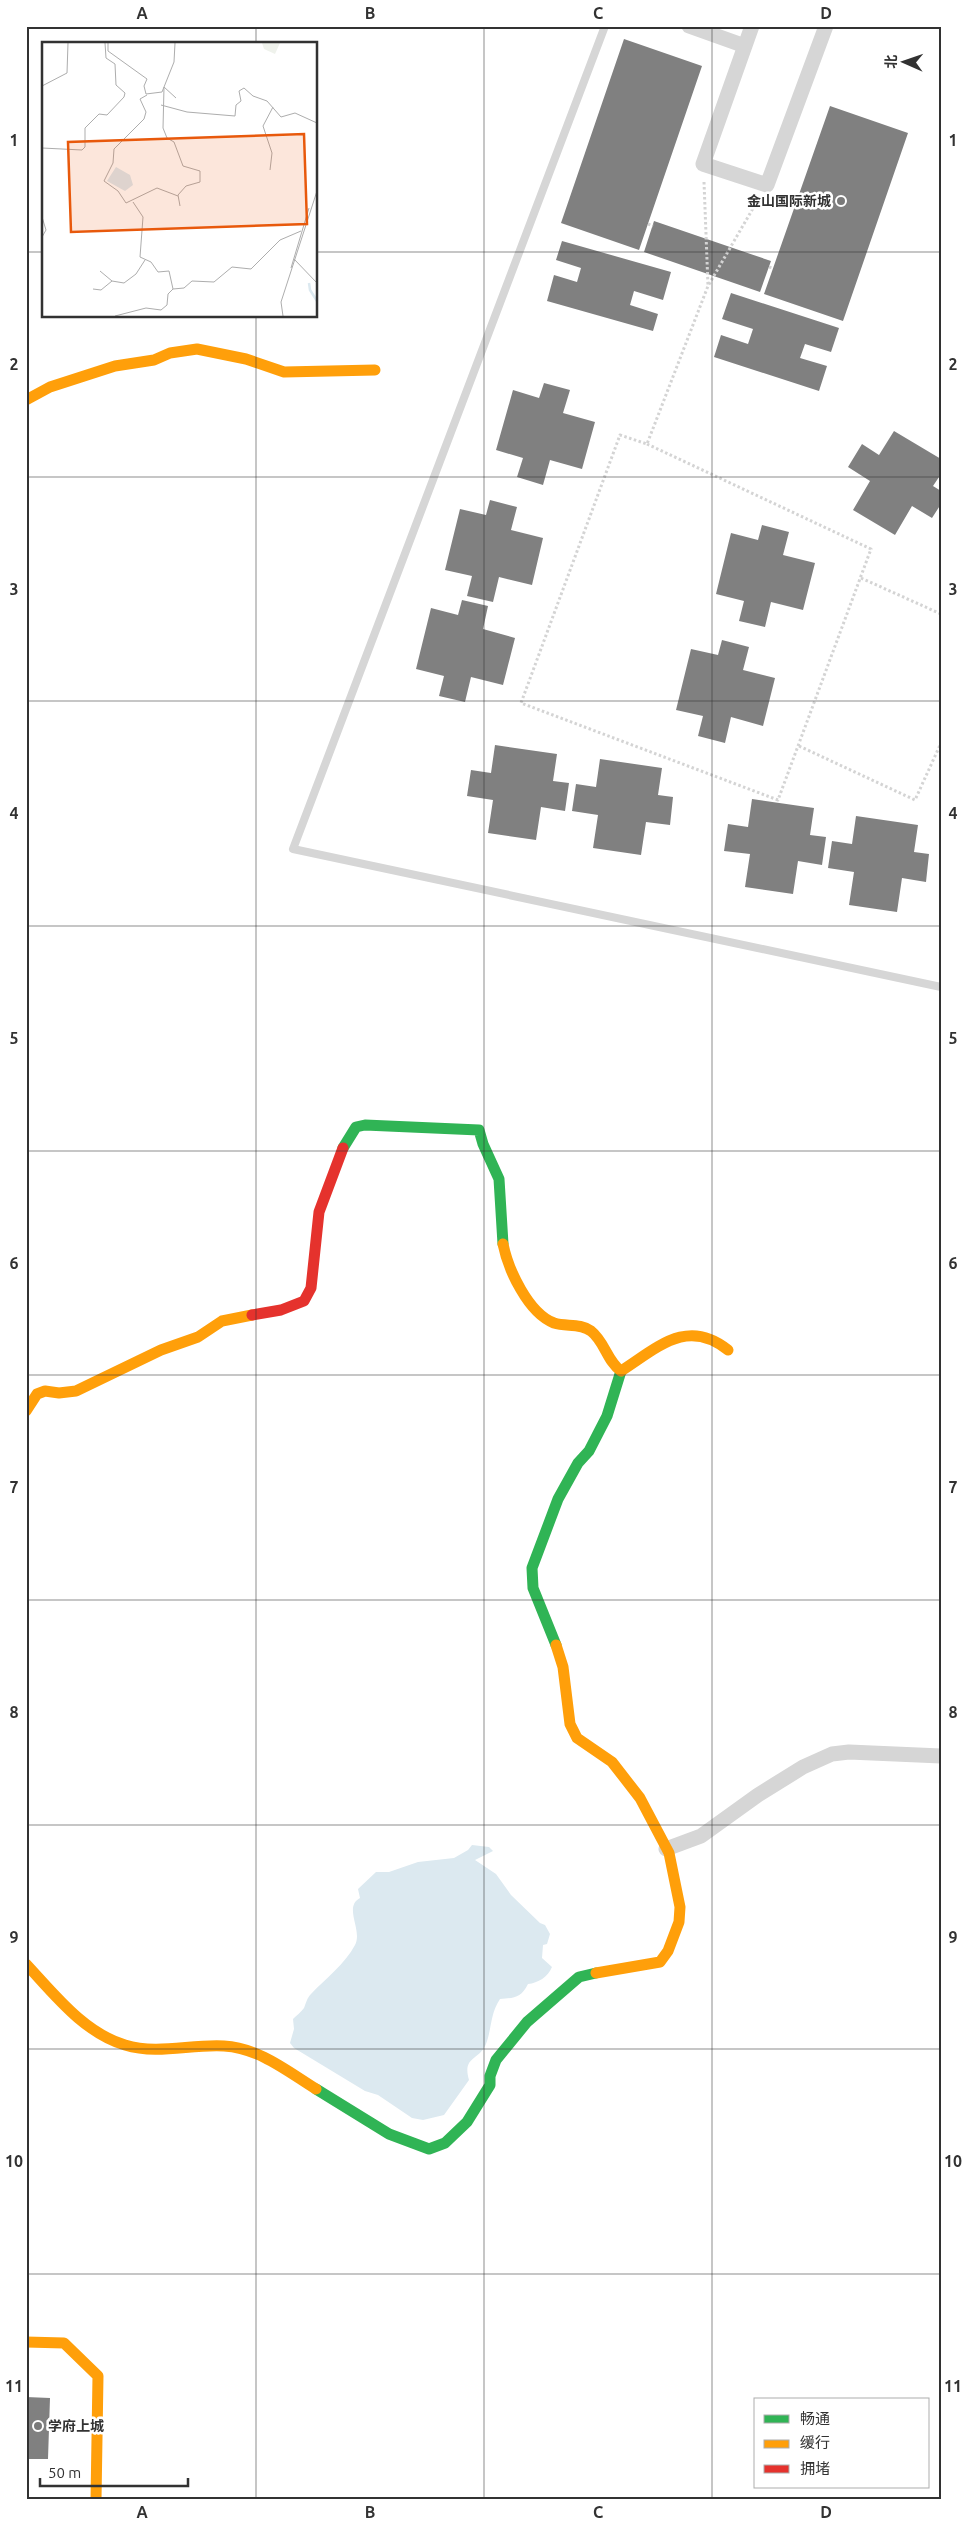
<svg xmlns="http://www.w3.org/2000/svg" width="967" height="2526" viewBox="0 0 967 2526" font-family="Ubuntu,'Noto Sans SC',sans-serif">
	<rect width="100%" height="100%" fill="#fff"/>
	<path fill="#dce9f0" d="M472,1845L489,1847L493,1851L475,1860L496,1874L511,1895L540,1923L545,1925L550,1934L547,1944L543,1945L542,1958L552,1967C548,1977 538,1983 528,1984C521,1998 514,1998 500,1999C490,2014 492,2028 486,2044C479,2061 462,2056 469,2080L444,2115L423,2120L412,2118L378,2095L365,2091L294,2048L290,2043L294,2029L293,2019C296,2016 301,2012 304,2008C306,2003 307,1998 311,1994C325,1979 345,1964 355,1945C363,1930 343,1907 360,1898L358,1889L376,1872H389L418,1862L454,1858L468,1850Z"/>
	<path fill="#808080" d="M624,39L702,66L639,250L561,223Z
		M830,106L908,133L843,321L764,294Z
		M654,221L771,261L760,292L644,252Z
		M562,241L671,272L663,300L634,291L630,305L658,314L653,331L547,301L554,275L577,282L581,268L556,260Z
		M731,293L839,328L831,352L805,344L800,358L827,366L819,391L714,357L721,335L748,344L753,329L722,319Z
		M544,383L570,390L563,413L595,422L582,469L550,460L543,485L517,477L523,458L496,450L513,390L539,398Z
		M894,431L941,459V474L933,486L941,491V504L932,518L912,506L895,535L853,510L870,481L848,467L862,444L879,455Z
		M490,500L517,507L511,530L543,538L532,585L499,577L493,602L467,596L472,576L445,570L460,509L486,515Z
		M762,525L789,532L783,555L815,563L803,610L771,602L765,627L739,621L744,601L716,594L731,533L758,540Z
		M462,600L488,606L483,629L515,638L503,685L471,677L465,702L439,696L444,676L416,669L431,608L458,615Z
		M722,640L749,647L743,670L775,678L763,726L731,717L725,743L698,736L703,716L676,710L691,649L718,655Z
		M495,745L557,754L553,781L569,783L565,811L541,807L536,840L488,833L493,800L467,796L471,770L491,773Z
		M600,759L662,768L658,795L673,797L670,825L646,822L641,855L593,848L598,815L572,811L576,784L596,787Z
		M752,799L814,808L810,835L826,837L822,865L798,861L793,894L745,887L750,854L724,851L728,824L748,827Z
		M856,816L918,825L914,852L929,854L926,882L902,878L897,912L849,905L854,872L828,868L832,841L852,844Z
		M26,2397L50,2398L48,2459H28L29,2455H26Z"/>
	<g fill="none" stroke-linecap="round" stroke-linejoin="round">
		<path stroke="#d4d4d4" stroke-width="3" stroke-dasharray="2.5 2.5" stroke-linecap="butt" d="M704,182L708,286
			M648,224L653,226
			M769,267L773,268
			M647,444L871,549L778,800L521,703L620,435L647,444L708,286L759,198
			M861,578L941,614
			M799,746L915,800L941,743"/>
		<path stroke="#d6d6d6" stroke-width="8" d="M605,26L293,849L941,987"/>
		<path stroke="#d6d6d6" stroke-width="15" d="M689,26L745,46
			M752,26L703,164L767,185L826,26
			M666,1849L701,1836L758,1795L803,1767L832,1754L849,1752L941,1756"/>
		<path stroke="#30b455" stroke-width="11" d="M343,1148L356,1127L365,1125L479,1130L483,1144L499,1179L503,1244
			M556,1645L533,1588L532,1568L558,1499L578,1463L589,1451L607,1416L621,1371
			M316,2089L389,2134L429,2149L445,2143L467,2122L490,2085V2076L496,2060L527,2022L579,1977L596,1973"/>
		<path stroke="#ff9f0a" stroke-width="11" d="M26,400L50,387L115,366L154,360L170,353L197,349L246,359L284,372L375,370
			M503,1244C508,1269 528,1313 554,1323C566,1327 580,1323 591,1331C605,1342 607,1361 621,1371C657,1348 687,1317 728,1350
			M26,1411L37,1394L45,1391L59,1393L76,1391L161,1350L198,1337L222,1321L252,1315
			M556,1645L563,1667L570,1724L577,1738L612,1762L640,1798L669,1853L680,1907L679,1922L668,1951L660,1962L596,1973
			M26,1964C54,1994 84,2033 125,2045C158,2055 190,2044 224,2046C259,2048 287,2071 316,2089
			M26,2342L64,2343L98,2376L96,2500"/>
		<path stroke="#e5322d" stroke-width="11" d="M252,1315L281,1310L304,1301L311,1288L319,1212L343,1148"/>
	</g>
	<path fill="none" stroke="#323232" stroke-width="1" stroke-opacity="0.55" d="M256,26V44M484,26V2500M712,26V2500M26,252H44M316,252H941M256,316V2500M26,477H941M26,701H941M26,926H941M26,1151H941M26,1375H941M26,1600H941M26,1825H941M26,2049H941M26,2274H941"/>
	<g fill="#7a7a7a" stroke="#fff" stroke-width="2">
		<circle cx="841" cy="201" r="5"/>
		<circle cx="38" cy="2426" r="5"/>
	</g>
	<g text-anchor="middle" stroke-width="5" stroke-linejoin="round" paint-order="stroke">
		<g font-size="14" font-weight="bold" fill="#323232" stroke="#fff" text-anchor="end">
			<text x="831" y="206">金山国际新城</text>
			<text x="48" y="2431" text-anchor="start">学府上城</text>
		</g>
	</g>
	<g transform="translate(42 42)">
		<rect width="275" height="275" fill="#fff"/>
		<path d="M220,1H238L233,12L222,7Z" fill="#eff2ec"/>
		<path d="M74,125L88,133L91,143L83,149L65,139Z" fill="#dce9f0"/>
		<path fill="none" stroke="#dce9f0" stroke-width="2.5" d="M267,241L268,248L275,259"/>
		<path fill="none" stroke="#adadad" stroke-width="1" d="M66,1V9L105,37L102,44L104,52L120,50L122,45L134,56M133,1L132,20L122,45L121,86L125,96L132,100L141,124L158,129V140L144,144L136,153L138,164M0,44L25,31L26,1M105,53L98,57L104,70L102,77L72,107L71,121L62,139L76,149L84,161L115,146L136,154M119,63L145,70L193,74L194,63L199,59L197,49L202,46L211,54L225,59L239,75L253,71L275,81M0,106L40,108L43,105V86L57,72L65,73L82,55L83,51L74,43L73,22L64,16L63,1M228,128L230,111L221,84L231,65M91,160L101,175L98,215L109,220L116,230L127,229L131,247M0,175L4,188L0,195M252,217L275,241M249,226L267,166M58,229L70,239L82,241L94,232L103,218M51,247L59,248L70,239M73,274L104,266L119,268L125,263L126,252L131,247L142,246L150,239L172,240L190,225L209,227L238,198L259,189M241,274L239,260L275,149"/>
		<path fill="#e8590c" fill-opacity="0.15" stroke="#e8590c" stroke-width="2.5" d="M262,92L265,182L29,190L26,100Z"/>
		<rect width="275" height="275" fill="none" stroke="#323232" stroke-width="2.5"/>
	</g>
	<rect width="967" height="2526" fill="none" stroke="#ffffff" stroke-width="55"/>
	<rect x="754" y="2398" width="175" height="90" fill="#ffffff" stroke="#adadad"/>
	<rect x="764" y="2415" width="25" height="8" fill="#30b455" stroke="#adadad"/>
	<text x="800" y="2424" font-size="15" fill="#323232">畅通</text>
	<rect x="764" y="2440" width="25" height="8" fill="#ff9f0a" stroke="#adadad"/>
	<text x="800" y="2448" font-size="15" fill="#323232">缓行</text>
	<rect x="764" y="2465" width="25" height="8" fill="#e5322d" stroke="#adadad"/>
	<text x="800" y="2474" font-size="15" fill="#323232">拥堵</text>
	<g transform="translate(904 62) rotate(272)" stroke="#ffffff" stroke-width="4" paint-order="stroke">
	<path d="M0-4L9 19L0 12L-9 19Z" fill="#323232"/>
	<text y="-8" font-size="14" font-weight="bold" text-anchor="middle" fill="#323232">北</text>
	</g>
	<path d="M40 2478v8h148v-8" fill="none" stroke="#323232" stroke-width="2.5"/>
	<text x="48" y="2478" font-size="15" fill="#323232" stroke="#ffffff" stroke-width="4" paint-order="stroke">50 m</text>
	<rect x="28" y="28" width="912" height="2470" fill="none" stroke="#323232" stroke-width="2"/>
	<g font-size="16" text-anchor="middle" font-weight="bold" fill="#323232">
		<text x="142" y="19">A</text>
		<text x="370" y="19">B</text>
		<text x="598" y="19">C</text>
		<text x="826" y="19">D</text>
		<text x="14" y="146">1</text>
		<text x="953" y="146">1</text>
		<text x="14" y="370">2</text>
		<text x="953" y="370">2</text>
		<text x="14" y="595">3</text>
		<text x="953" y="595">3</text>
		<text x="14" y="819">4</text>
		<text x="953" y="819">4</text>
		<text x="14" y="1044">5</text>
		<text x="953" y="1044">5</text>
		<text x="14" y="1269">6</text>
		<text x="953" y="1269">6</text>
		<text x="14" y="1493">7</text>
		<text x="953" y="1493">7</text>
		<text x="14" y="1718">8</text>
		<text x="953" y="1718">8</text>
		<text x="14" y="1943">9</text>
		<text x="953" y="1943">9</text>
		<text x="14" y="2167">10</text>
		<text x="953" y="2167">10</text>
		<text x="14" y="2392">11</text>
		<text x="953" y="2392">11</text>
		<text x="142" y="2518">A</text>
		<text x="370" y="2518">B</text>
		<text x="598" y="2518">C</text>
		<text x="826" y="2518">D</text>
	</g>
</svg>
